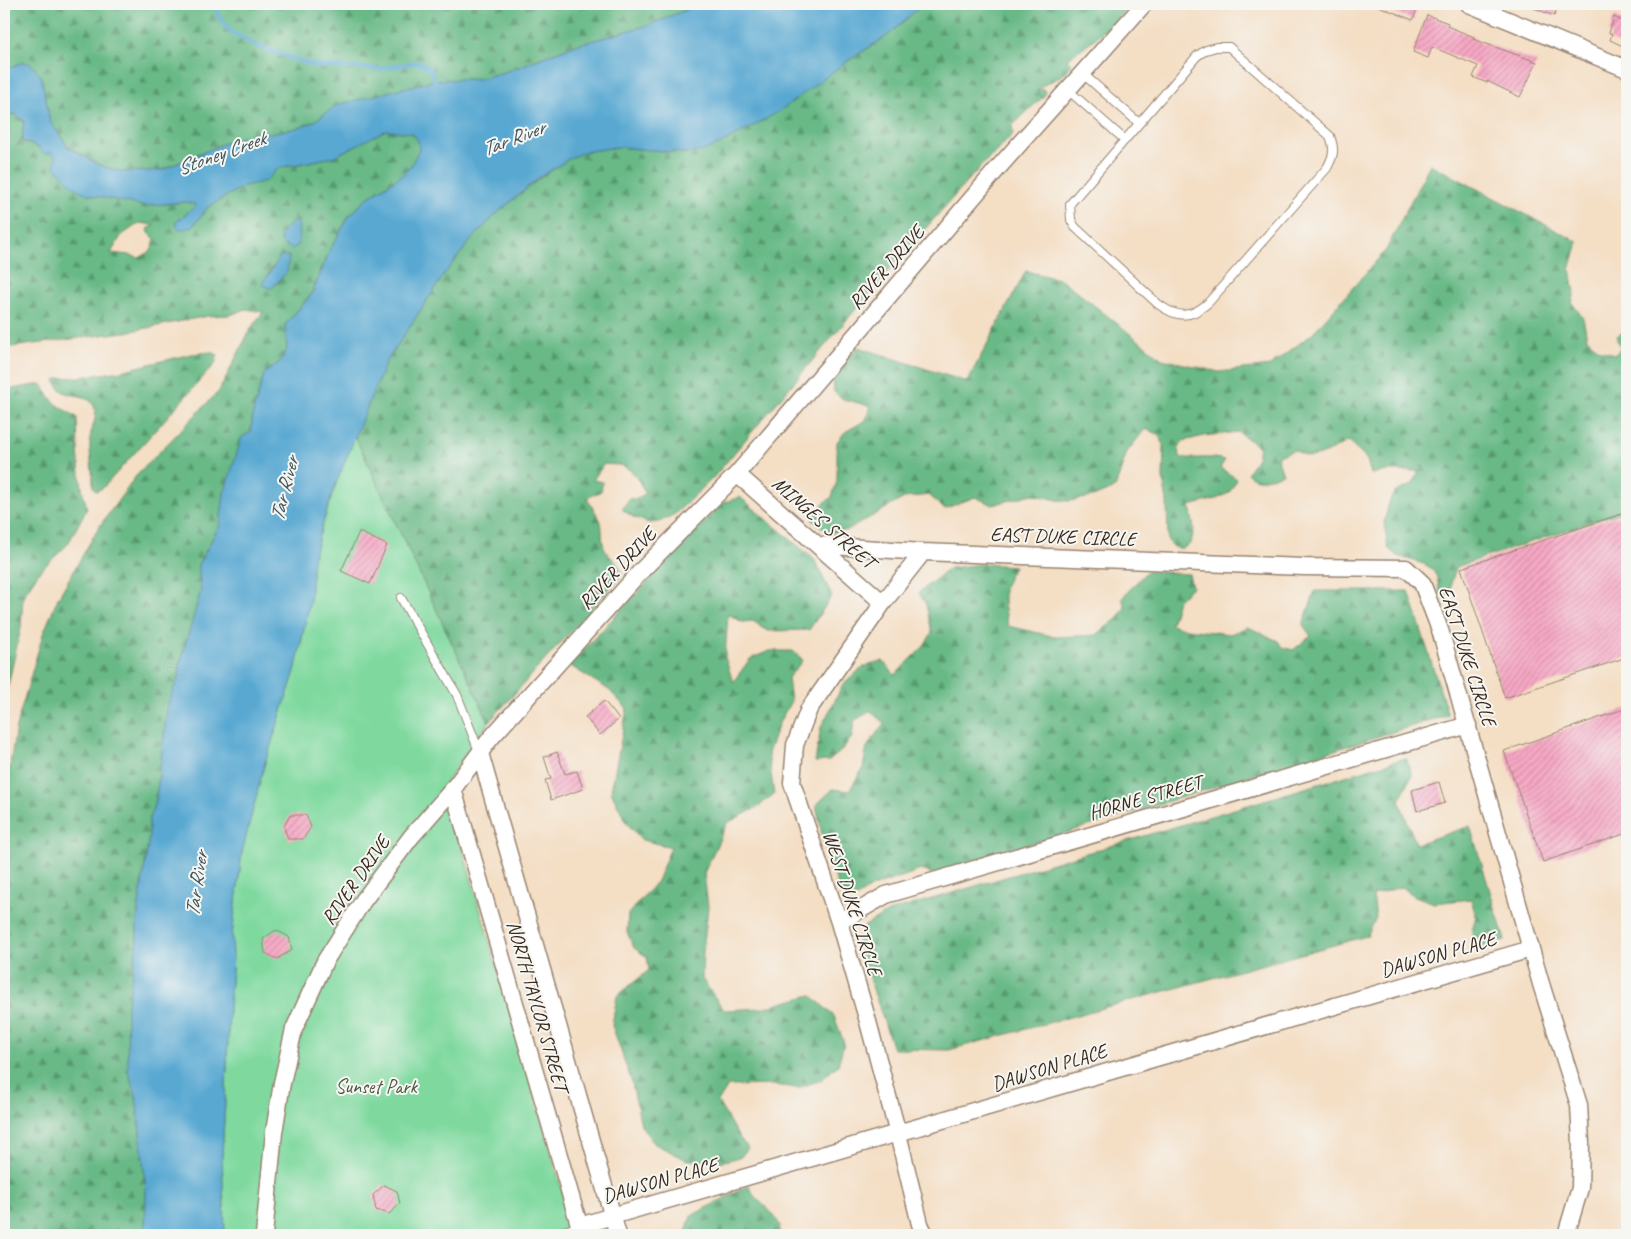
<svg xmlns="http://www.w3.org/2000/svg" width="1631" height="1239" viewBox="0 0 1631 1239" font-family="Caveat,sans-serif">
	<defs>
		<pattern id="forest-firs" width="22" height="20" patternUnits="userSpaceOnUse" patternTransform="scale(1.25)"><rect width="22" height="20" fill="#67b986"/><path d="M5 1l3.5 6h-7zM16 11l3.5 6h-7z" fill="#56976d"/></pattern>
		<pattern id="building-hatch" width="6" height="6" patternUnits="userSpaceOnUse" patternTransform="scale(1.25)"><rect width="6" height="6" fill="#f8a9c6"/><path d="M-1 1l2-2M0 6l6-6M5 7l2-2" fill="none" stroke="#ca8aa0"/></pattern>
	</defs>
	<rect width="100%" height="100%" fill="#f6f6f2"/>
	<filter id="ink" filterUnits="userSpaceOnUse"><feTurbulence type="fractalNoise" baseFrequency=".02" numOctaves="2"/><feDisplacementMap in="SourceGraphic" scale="10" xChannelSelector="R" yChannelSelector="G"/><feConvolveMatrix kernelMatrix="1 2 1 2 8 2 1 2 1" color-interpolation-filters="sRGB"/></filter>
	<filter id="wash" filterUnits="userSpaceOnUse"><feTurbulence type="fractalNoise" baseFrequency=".0096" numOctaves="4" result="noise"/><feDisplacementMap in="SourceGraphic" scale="20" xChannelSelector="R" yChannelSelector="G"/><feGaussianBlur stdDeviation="1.12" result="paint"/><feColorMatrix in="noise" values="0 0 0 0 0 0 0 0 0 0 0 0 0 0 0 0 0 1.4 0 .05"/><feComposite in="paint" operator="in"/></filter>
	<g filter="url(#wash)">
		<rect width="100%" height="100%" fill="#f4dec4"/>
		<path fill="#7fd99f" stroke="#5d825e" d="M355,436L489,722L444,785L575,1235H225L222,1155L227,1067L229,1008L233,957L232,936L242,852L264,766L295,671L310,601L313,558L318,540L335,486Z"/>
		<path fill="url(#forest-firs)" stroke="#517252" fill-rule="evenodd" d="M4,4H700L649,25L569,47L505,72L477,79L435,80L338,105L315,121L298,128L234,139L162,170L123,172L99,165L68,146L50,121L41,76L23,62L4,70Z
			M923,4H1127C1122,21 1082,48 1067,59L1071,65C1065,78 1048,80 1037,90L1043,89L1046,92L1044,96C1033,105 1023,116 1012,126L1013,134L994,154L980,167L895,263L713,478L675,514L659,522L649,523L633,517L622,509L629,499H637L645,494C641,484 635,472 625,467C620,464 610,465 604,464L593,480L603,482L601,491L587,498C590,505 599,516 601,522C603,531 601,541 605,549C611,561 620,562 622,575L489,722L355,436L385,364L445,273L472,239L496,214L540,178L572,157L584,152L617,147L685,153L846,62L887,36Z
			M4,113L17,115L24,121L22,141L52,153L143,206L186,202L198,205L192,227L208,207L244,186L266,180L278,168L333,157L386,130L412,133L418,140L419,149L411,166L401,176L366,199L348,218L330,250L311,294L285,325L287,348L282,360L264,374L253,412L251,432L224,493L220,525L198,565L201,591L179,667V676L168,703L156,799L149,819V837L137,919V943L128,1071L136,1095L146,1191L145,1235H4V804L16,727L43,634L58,598L99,527L136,476L219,391L251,328L263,312L246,309L230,315L208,316L132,331L4,348ZM139,223L154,225L148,228L149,233L155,239L151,251L139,258L129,255L111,253L121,236ZM298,229L300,236L286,246L281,241L280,236ZM272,267L277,283L271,289L267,276Z
			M1430,164L1578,242L1570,270L1575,292L1572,303L1583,318L1587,338L1600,350L1615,354L1621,348L1617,340V336L1625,331L1627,332V510L1456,567L1451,584V593L1449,601L1440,593L1437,577L1432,569L1424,564L1397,556L1388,548L1384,522L1389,503L1394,493L1413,484L1419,471H1387L1371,474L1367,460L1349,441C1339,446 1317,460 1305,456C1301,454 1298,452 1294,450L1277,456L1283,474C1269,478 1258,484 1247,473L1257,458L1259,447L1238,432L1204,436L1183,441L1178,450L1181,458C1195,459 1211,456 1225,460L1220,468L1237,479L1229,493L1216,499L1190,506L1194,529L1191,543L1182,549L1174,547L1168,541L1167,502L1163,478L1164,446L1158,434L1145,429L1127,452L1115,488L1093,497L1069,501L1057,500L1032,494L993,505L975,497L944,509L929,495L904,498L848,530L830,533L812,520L823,504L832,497L837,481V442L845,432L866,420L870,406L843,399L834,392L833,376L858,347L967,382L1026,271L1062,280L1162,359L1219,372L1270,366L1312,334L1386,250Z
			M211,352L218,355L215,364L103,488L96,491L93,487C93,471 89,455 90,440C90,428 101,414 92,403C80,389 62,402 55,380L60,378L81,377L121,371L191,354Z
			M42,384C50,402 60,407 77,417C78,447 78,480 87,508L68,544L39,572L23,596L21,628L4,703V390Z
			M740,497L814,559L832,596L809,630L767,631L753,621L742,622L728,614L725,657L733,682L750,659L769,651H793L803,660L788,678L791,701L780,721L768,753L774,794L758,807L727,823L704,873L708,907L703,951L702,979L724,1010L763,1008L811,995L834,1016L844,1043L838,1065L821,1080L798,1088L774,1085L728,1086L718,1102L738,1136L748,1148L741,1157L720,1162L687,1160L653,1143L641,1125L632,1083L612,1025L617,996L649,970L647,957L634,948L627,932L628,914L657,881L671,847L642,840L626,822L611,791L627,709L609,690L569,665L722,503Z
			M983,564L1014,566L1004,587V603L1008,626L1056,637L1096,635L1118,618L1125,607L1122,598L1147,571L1189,574L1192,587L1178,600L1171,624L1187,629L1230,634L1248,627L1278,641L1282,647L1293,650L1311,636L1303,625L1315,591H1409L1448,715L933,874L921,870L872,887L854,899L845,898L839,890L822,835L816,805L833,789L849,791L863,768L867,747L884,723L871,711L854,721L852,737L840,752L829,761L815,762L821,727L843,685L863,667L883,661L895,675L923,647L932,633L926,604L918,593L950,568Z
			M1406,758L1412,776L1399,800L1416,844L1470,826L1505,940L1475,950L1472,931L1476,916L1471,899L1434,903L1415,896L1401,887L1373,895L1376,918L1367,936L949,1050L893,1049L857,941L863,927L888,912Z
			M749,1185L754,1196L772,1213L780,1225L779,1235H685L691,1216Z"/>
		<path fill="#58a8d2" stroke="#4a6978" d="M700,4H923L887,36L846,62L780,111L719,145L700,152L685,153L617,147L584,152L572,157L540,177L496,214L472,239L445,273L385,364L335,486L323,522L313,558L310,601L295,671L264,766L242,852L232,936L233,957L229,1008L227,1067L222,1155L225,1235H145L146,1191L136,1095L128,1071L127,1006L137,944V919L149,837V819L156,799L168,703L179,676V667L201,591L198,565L220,525L224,493L242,437L251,432L253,412L264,374L282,360L287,348L285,325L312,294L330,250L348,218L366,199L401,176L411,166L419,149L418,140L412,133L386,130L333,157L278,168L266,181L244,186L208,207L192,227L184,229L177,228L176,222L197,205L186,202L143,206L87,194L75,188L54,166L56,157L52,153H43L38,147L22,141L24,121L17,115L4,113V70L23,62L31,64L41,76L50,121L68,147L99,165L122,172L162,170L234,139L298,128L315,121L337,105L435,80L477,79L505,72L569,47L649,25Z
			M298,221L299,244L293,249C271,243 281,227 298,221Z
			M281,256H289L287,272L271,289L262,284Z"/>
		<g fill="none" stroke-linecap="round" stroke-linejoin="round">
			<path stroke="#58a8d2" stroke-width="4.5" d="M214,4L219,17L231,32L257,46L316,66L380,69L418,62L430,69L435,80V85"/>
		</g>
		<g id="blocks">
			<path fill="url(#building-hatch)" d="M1373,4H1419L1413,20Z
				M1524,4H1559L1554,16Z
				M1427,15L1448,23L1447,26L1474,37L1473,39L1537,62L1520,97L1487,81V83L1473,77L1478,66L1432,47L1428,58L1413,52Z
				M1614,17L1627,23V48L1610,40L1612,34L1609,33Z
				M1627,512V657L1505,698L1461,568Z
				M359,532L387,545L370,584L341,571Z
				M604,701L619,719L600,735L585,717Z
				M1627,708V833L1543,862L1504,751Z
				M557,752L565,774L577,771L583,789L551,800L545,780L551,779L544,757Z
				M1439,782L1445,803L1417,811L1412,790Z
				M290,815H306L311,827L303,839H288L284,827Z
				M276,930L289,937L292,950L277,959L265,953L263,939Z
				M384,1185L397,1191L400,1204L389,1214L376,1210L373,1195Z"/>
		</g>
	</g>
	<g filter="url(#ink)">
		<use href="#blocks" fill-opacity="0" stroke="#988471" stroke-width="1"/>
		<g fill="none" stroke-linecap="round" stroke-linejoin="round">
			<g stroke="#988471" stroke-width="10">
				<path id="lane" d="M1216,47H1229L1330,136C1335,150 1334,155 1327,168L1208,303C1190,319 1177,318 1158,304L1075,227L1071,220L1070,204L1197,56L1206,50Z
					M1082,73L1139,123
					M1068,90L1125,140
					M401,598L457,695L479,751
					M561,1235L562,1232L580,1226"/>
			</g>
			<g stroke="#988471" stroke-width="19">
				<path id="street" d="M1469,4L1627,69
					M737,474L883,603
					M818,545L923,552
					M480,753L618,1235
					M453,789L582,1235
					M839,922L886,895L1468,725
					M580,1226L612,1216L1531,949
					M264,1235L274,1132L282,1083L294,1029L325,961L363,901L411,837L453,789L490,739L640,572L737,474L998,168L1144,4
					M925,1235L920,1224L898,1134L867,1018L839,922L792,783L795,745L809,709L883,603L923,552L1304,567L1406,568L1422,583L1440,630L1541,984L1579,1105L1581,1143L1580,1188L1566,1235"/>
			</g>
			<use href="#lane" stroke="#fff" stroke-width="8"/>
			<use href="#street" stroke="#fff" stroke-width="16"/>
		</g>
	</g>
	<g text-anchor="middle" stroke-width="4" stroke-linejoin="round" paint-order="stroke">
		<g font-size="20" fill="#3b2a1e" stroke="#f6f6f2">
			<text transform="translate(886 267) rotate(-49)" y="7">RIVER DRIVE</text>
			<text transform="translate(824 522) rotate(41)" y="7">MINGES STREET</text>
			<text transform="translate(1063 536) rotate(2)" y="7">EAST DUKE CIRCLE</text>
			<text transform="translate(617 568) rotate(-47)" y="7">RIVER DRIVE</text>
			<text transform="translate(1468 656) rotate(72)" y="7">EAST DUKE CIRCLE</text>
			<text transform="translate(1145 797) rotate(-16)" y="7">HORNE STREET</text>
			<text transform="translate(355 880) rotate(-55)" y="7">RIVER DRIVE</text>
			<text transform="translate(853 903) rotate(72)" y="7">WEST DUKE CIRCLE</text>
			<text transform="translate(1438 954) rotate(-16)" y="7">DAWSON PLACE</text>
			<text transform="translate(538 1006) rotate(74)" y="7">NORTH TAYLOR STREET</text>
			<text transform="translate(1049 1067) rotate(-17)" y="7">DAWSON PLACE</text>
			<text transform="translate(660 1180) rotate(-16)" y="7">DAWSON PLACE</text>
		</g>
		<g font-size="20" fill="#4c563e" stroke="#f6f6f2">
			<text x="376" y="1093">Sunset Park</text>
		</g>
		<g font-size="21" font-style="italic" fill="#45565d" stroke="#f6f6f2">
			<text transform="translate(513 138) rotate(-21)" y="7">Tar River</text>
			<text transform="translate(221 153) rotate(-20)" y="7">Stoney Creek</text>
			<text transform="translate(284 489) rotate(-76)" y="7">Tar River</text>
			<text transform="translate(196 884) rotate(-82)" y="7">Tar River</text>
		</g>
	</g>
	<rect width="1631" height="1239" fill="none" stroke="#f6f6f2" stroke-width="20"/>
</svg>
